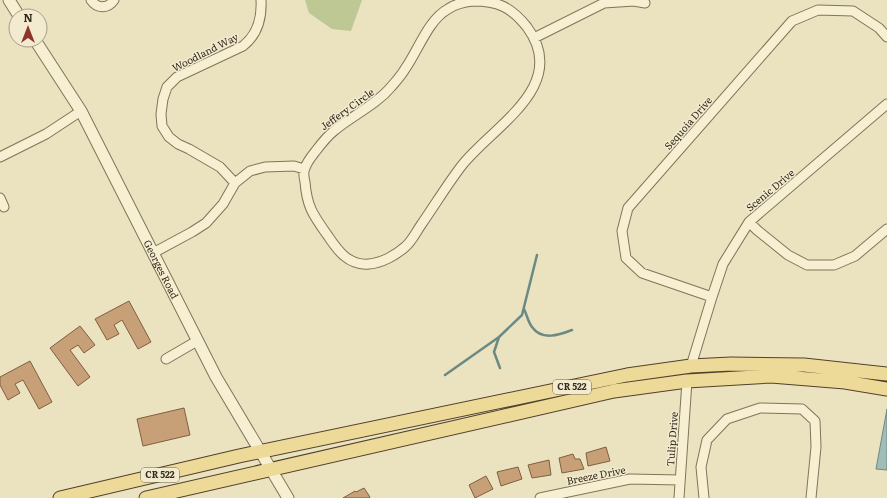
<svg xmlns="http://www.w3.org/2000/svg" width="887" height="498" viewBox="0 0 887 498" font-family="Literata,serif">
	<rect width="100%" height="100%" fill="#ebe2c0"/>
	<path fill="#bdc895" d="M305,0H362L351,31L332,29L309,13Z"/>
	<path fill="#a2bdb7" stroke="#6a8a85" d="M887,409V470L876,469Z"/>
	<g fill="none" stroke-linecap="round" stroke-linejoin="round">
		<path stroke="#6a8a85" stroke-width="2.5" d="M524,309C527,315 528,322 532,327C542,341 559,335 572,330
			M499,337L494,352L500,368
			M445,375L499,337L522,315L537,255"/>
	</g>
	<path fill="#c7a077" stroke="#805f40" d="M129,301L151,342L138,349L122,320L114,325L119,334L107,340L95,319Z
		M80,326L95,345L84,353L78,345L70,350L90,377L78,386L50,348Z
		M30,361L52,402L39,409L23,380L15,384L20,393L8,400L0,385V377Z
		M184,408L190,435L143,446L137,419Z
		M606,447L610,461L588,466L586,453Z
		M573,454L575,459H580L584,469L562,473L559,458Z
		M549,460L551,475L532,478L528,465Z
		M518,467L522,479L501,486L497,472Z
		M486,476L493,489L475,498L469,485Z
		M364,488L370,497L369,498H343L355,491L356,492Z"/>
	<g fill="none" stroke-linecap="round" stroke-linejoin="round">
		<g stroke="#827359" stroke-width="11">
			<path id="minor" d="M91,0C97,9 108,9 114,0
				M473,1C498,1 511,7 527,27C570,85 495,125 463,164C448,183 435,205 421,225C416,232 412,241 405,247C396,255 382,263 369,264C349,266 338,251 328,236C314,216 307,208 305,182C304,178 303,172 305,168C307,162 311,157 315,152C321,144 327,136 335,130C353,115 376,105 391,87C396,81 401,76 405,69C418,51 428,20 448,9C455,4 464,2 473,1Z
				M534,38L604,3L634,1L645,3
				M0,157L46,134L81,111
				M235,183L220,167L189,149L178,144L169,137L162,126L161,114L163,99L167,87L177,77L243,46C257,35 262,18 261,0
				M0,198L4,207
				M749,222L757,230L788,255L807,265H834L855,256L887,229
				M153,253L192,232L206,223L223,204L235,183L250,171L265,167L294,166L304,169
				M712,297L642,273L626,258L622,231L628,208L792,21L818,10L853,11L879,28L887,37
				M166,359L197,341
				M691,366L712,297L723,264L749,222L887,104
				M540,498L630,479L680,480
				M679,498L687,381
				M704,498L701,467L707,440L727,419L760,408L802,409L815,421L816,447L811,498"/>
		</g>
		<g stroke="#827359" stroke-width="13">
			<g id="tertiary">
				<path d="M9,0L19,16"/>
				<path id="s1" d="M35,40L81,111L216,377L288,498"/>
			</g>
		</g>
		<g stroke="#50412d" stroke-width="15">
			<path id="primary" d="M60,498L239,456L627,375L691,366L731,364L804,365L887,374
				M146,498L614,391L687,381L771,376L845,382L887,389"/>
		</g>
		<use href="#minor" stroke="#f6efd2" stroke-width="9"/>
		<use href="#tertiary" stroke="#f6efd2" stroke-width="11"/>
		<use href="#primary" stroke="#edda99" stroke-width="13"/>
	</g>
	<g text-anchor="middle" stroke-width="3" stroke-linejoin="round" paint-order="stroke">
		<g fill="#f3ebcf" stroke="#6d6352" stroke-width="1">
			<rect x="553" y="380" width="38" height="14" rx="3"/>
			<rect x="141" y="468" width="38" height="14" rx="3"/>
		</g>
		<g font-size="9" font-weight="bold" fill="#33291c">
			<text x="572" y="390">CR 522</text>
			<text x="160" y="478">CR 522</text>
		</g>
		<g font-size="10" fill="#33291c" stroke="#f3ebcf">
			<text transform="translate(205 52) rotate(-27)" y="4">Woodland Way</text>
			<text transform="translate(347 109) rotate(-36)" y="4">Jeffery Circle</text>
			<text transform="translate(688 123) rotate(-49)" y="4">Sequoia Drive</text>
			<text transform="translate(770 190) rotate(-40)" y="4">Scenic Drive</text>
			<text dy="4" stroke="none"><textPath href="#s1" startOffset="262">Georges Road</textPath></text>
			<text transform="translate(672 439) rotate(-86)" y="4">Tulip Drive</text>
			<text transform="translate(596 475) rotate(-11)" y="4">Breeze Drive</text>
		</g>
	</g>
	<g transform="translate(28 28)"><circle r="19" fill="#f3ebcf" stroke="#a69d87"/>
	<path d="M0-3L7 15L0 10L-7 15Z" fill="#8d352d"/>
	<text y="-6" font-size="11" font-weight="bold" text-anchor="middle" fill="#33291c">N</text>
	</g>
</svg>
